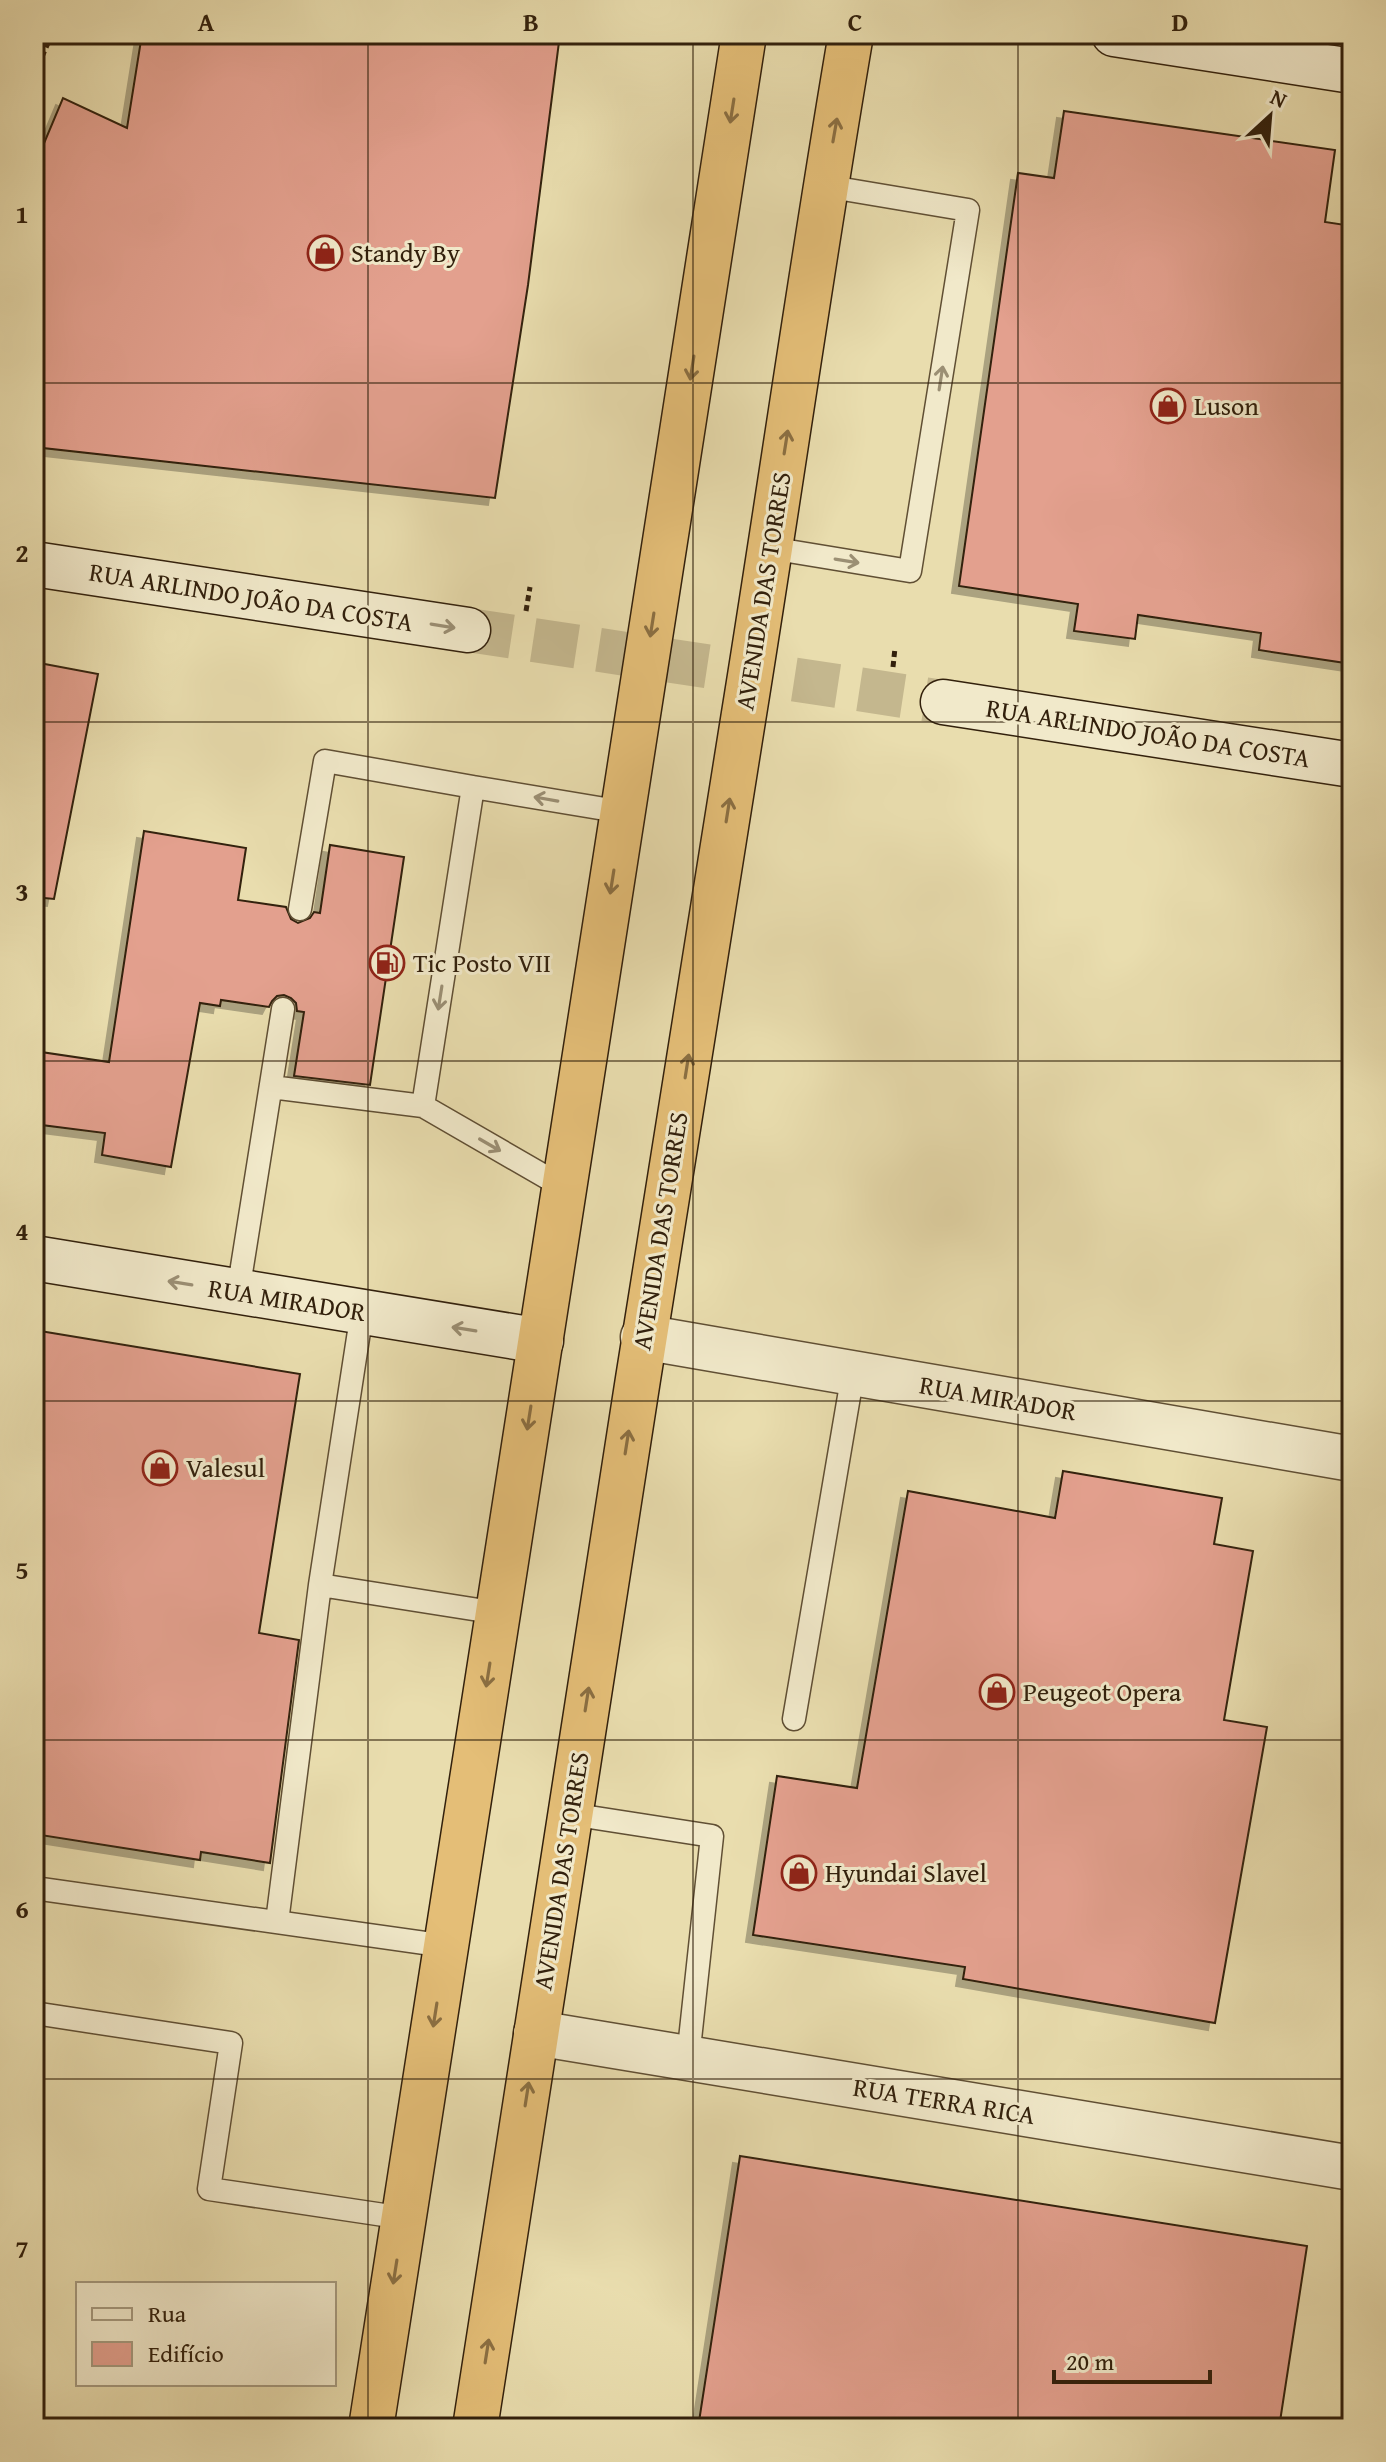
<svg xmlns="http://www.w3.org/2000/svg" width="1386" height="2462" viewBox="0 0 1386 2462" font-family="'Gentium Book Plus',serif">
	<defs>
		<filter id="shadow"><feDropShadow dx="-7" dy="7" stdDeviation="0" flood-color="#0004"/></filter>
	</defs>
	<rect width="100%" height="100%" fill="#e9ddae"/>
	<filter id="stains"><feTurbulence type="fractalNoise" baseFrequency=".0025" numOctaves="4"/><feColorMatrix values="0 0 0 0 .2 0 0 0 0 .09 0 0 0 0 .02 0 0 0 .5 -.17"/></filter>
	<radialGradient id="worn" r=".72"><stop offset=".6" stop-color="#630" stop-opacity="0"/><stop offset="1" stop-color="#630" stop-opacity=".3"/></radialGradient>
	<path fill="#e3a08e" stroke="#32200c" stroke-width="2" filter="url(#shadow)" d="M142,34H560L528,285L495,498L34,447V167L63,98L127,128Z
		M1064,111L1335,150L1325,222L1352,226V664L1259,650L1261,633L1138,615L1135,639L1074,631L1078,604L959,586L1018,173L1054,178Z
		M34,662L98,674L54,899L34,897Z
		M144,831L246,848L238,900L286,907L291,919L298,923L310,918L314,912L320,913L330,845L404,857L370,1085L294,1076L304,1012L297,1011L296,1003L291,998L284,995L277,996L272,1001L269,1007L221,1000L220,1006L200,1003L171,1167L102,1155L105,1133L34,1124V1051L109,1062Z
		M34,1330L300,1374L259,1633L299,1640L270,1863L201,1852L200,1860L34,1834Z
		M1063,1471L1222,1498L1214,1544L1253,1551L1224,1720L1267,1727L1215,2023L963,1979L965,1967L753,1935L777,1776L857,1788L908,1491L1055,1518Z
		M740,2156L1307,2246L1279,2428H698Z"/>
	<g fill="none" stroke-linecap="round" stroke-linejoin="round">
		<path stroke="#c4b78e" stroke-width="44" stroke-dasharray="44 22" stroke-linecap="butt" d="M468,630L943,702"/>
		<g stroke="#604f34" stroke-width="25">
			<path id="lane" d="M770,548L910,571L968,210L825,186
				M300,909L325,761L473,787
				M271,1087L423,1106L565,1188
				M423,1106L473,787L623,812
				M238,1292L283,1009
				M362,1312L320,1585L498,1613
				M794,1719L853,1373
				M570,1814L712,1836L688,2058
				M34,1888L446,1946
				M277,1922L320,1585
				M34,2013L231,2043L209,2189L404,2218"/>
		</g>
		<g stroke="#604f34" stroke-width="47">
			<path id="street" d="M643,1337L1352,1459
				M536,2033L1352,2168"/>
		</g>
		<g stroke="#32200c" stroke-width="47">
			<path id="secondary" d="M1114,34L1352,71
				M34,564L468,630
				M943,702L1352,765
				M34,1258L541,1341"/>
		</g>
		<g stroke="#32200c" stroke-width="47">
			<path id="highway" d="M371,2428L744,34
				M475,2428C563,1858 651,1289 743,720C780,491 812,262 851,34"/>
		</g>
		<path stroke="#32200c" stroke-width="5" stroke-dasharray="6 4" stroke-linecap="butt" d="M34,75L52,34
			M526,611L530,587
			M893,667L895,648"/>
		<use href="#lane" stroke="#f1e9ca" stroke-width="22"/>
		<use href="#street" stroke="#f1e9ca" stroke-width="44"/>
		<use href="#secondary" stroke="#f1e9ca" stroke-width="44"/>
		<use href="#highway" stroke="#e4be77" stroke-width="44"/>
	</g>
	<defs><path id="oneway-shaft" d="M-6 0H5M1.5-3L5.5 0L1.5 3" fill="none" stroke-width="1.6" stroke-linecap="round" stroke-linejoin="round" transform="scale(2)"/></defs>
	<g stroke="#8b6f42">
		<use href="#oneway-shaft" transform="translate(732 111) rotate(99)"/>
		<use href="#oneway-shaft" transform="translate(835 130) rotate(-80)"/>
		<use href="#oneway-shaft" transform="translate(692 368) rotate(99)"/>
		<use href="#oneway-shaft" transform="translate(786 442) rotate(-81)"/>
		<use href="#oneway-shaft" transform="translate(652 625) rotate(99)"/>
		<use href="#oneway-shaft" transform="translate(728 810) rotate(-81)"/>
		<use href="#oneway-shaft" transform="translate(612 882) rotate(99)"/>
		<use href="#oneway-shaft" transform="translate(687 1066) rotate(-81)"/>
		<use href="#oneway-shaft" transform="translate(529 1418) rotate(99)"/>
		<use href="#oneway-shaft" transform="translate(627 1442) rotate(-81)"/>
		<use href="#oneway-shaft" transform="translate(488 1675) rotate(99)"/>
		<use href="#oneway-shaft" transform="translate(587 1699) rotate(-81)"/>
		<use href="#oneway-shaft" transform="translate(435 2015) rotate(99)"/>
		<use href="#oneway-shaft" transform="translate(527 2094) rotate(-81)"/>
		<use href="#oneway-shaft" transform="translate(395 2272) rotate(99)"/>
		<use href="#oneway-shaft" transform="translate(487 2351) rotate(-81)"/>
	</g>
	<g stroke="#9b8f74">
		<use href="#oneway-shaft" transform="translate(941 378) rotate(-81)"/>
		<use href="#oneway-shaft" transform="translate(847 561) rotate(9)"/>
		<use href="#oneway-shaft" transform="translate(443 626) rotate(9)"/>
		<use href="#oneway-shaft" transform="translate(546 799) rotate(-170)"/>
		<use href="#oneway-shaft" transform="translate(440 998) rotate(99)"/>
		<use href="#oneway-shaft" transform="translate(490 1145) rotate(30)"/>
		<use href="#oneway-shaft" transform="translate(180 1283) rotate(-171)"/>
		<use href="#oneway-shaft" transform="translate(464 1329) rotate(-171)"/>
	</g>
	<path fill="none" stroke="#32200c" stroke-width="2" stroke-opacity="0.55" d="M368,34V2428M693,34V2428M1018,34V2428M34,383H1352M34,722H1352M34,1061H1352M34,1401H1352M34,1740H1352M34,2079H1352"/>
	<defs>
		<g id="shop-ring" transform="scale(1.8)"><circle r="9.5" fill="#f1e9ca" stroke="#8f2418" stroke-width="1.5"/><path d="M-5-2.5h2.3a2.7 3.5 0 0 1 5.4 0H5L5.5 6h-11ZM-1.5-2.5h3a1.5 2.3 0 0 0-3 0Z" fill="#8f2418"/></g>
		<g id="fuel-ring" transform="scale(1.8)"><circle r="9.5" fill="#f1e9ca" stroke="#8f2418" stroke-width="1.5"/><path d="M-5.5-6h7V0h2V4h1.3V-2.5L3-4.5l.8-.8L6-3V5H2.5V1h-1V6h-7ZM-4.2-4.7v3.2H.2V-4.7Z" fill="#8f2418"/></g>
	</defs>
	<g fill-rule="evenodd">
		<use href="#shop-ring" x="325" y="253"/>
		<use href="#shop-ring" x="1168" y="406"/>
		<use href="#fuel-ring" x="387" y="963"/>
		<use href="#shop-ring" x="160" y="1468"/>
		<use href="#shop-ring" x="997" y="1692"/>
		<use href="#shop-ring" x="799" y="1873"/>
	</g>
	<g text-anchor="middle" stroke-width="6" stroke-linejoin="round" paint-order="stroke">
		<g font-size="26" fill="#32200c" stroke="#f1e9ca" text-anchor="start">
			<text x="351" y="262">Standy By</text>
			<text x="1194" y="415">Luson</text>
			<text x="413" y="972">Tic Posto VII</text>
			<text x="186" y="1477">Valesul</text>
			<text x="1023" y="1701">Peugeot Opera</text>
			<text x="825" y="1882">Hyundai Slavel</text>
		</g>
		<g font-size="26" fill="#32200c" stroke="#f1e9ca">
			<text transform="translate(763 591) rotate(-81)" y="9">AVENIDA DAS TORRES</text>
			<text transform="translate(251 597) rotate(9)" y="9">RUA ARLINDO JOÃO DA COSTA</text>
			<text transform="translate(1148 733) rotate(9)" y="9">RUA ARLINDO JOÃO DA COSTA</text>
			<text transform="translate(660 1231) rotate(-81)" y="9">AVENIDA DAS TORRES</text>
			<text transform="translate(287 1300) rotate(9)" y="9">RUA MIRADOR</text>
			<text transform="translate(998 1398) rotate(10)" y="9">RUA MIRADOR</text>
			<text transform="translate(561 1871) rotate(-81)" y="9">AVENIDA DAS TORRES</text>
			<text transform="translate(944 2101) rotate(9)" y="9">RUA TERRA RICA</text>
		</g>
	</g>
	<rect width="1386" height="2462" fill="none" stroke="#e9ddae" stroke-width="88"/>
	<rect x="76" y="2282" width="260" height="104" fill="#f1e9ca" stroke="#a5997e" stroke-width="2"/>
	<rect x="92" y="2308" width="40" height="12" fill="#f1e9ca" stroke="#a5997e" stroke-width="2"/>
	<text x="148" y="2322" font-size="24" fill="#32200c">Rua</text>
	<rect x="92" y="2342" width="40" height="24" fill="#e3a08e" stroke="#a5997e" stroke-width="2"/>
	<text x="148" y="2362" font-size="24" fill="#32200c">Edifício</text>
	<g transform="translate(1270 116) rotate(26)" stroke="#f1e9ca" stroke-width="6" paint-order="stroke">
	<path d="M0-6L14 30L0 20L-14 30Z" fill="#32200c"/>
	<text y="-12" font-size="22" font-weight="bold" text-anchor="middle" fill="#32200c">N</text>
	</g>
	<path d="M1054 2370v12h156v-12" fill="none" stroke="#32200c" stroke-width="4"/>
	<text x="1066" y="2370" font-size="24" fill="#32200c" stroke="#f1e9ca" stroke-width="6" paint-order="stroke">20 m</text>
	<rect x="44" y="44" width="1298" height="2374" fill="none" stroke="#32200c" stroke-width="3"/>
	<g font-size="26" text-anchor="middle" font-weight="bold" fill="#32200c">
		<text x="206" y="31">A</text>
		<text x="531" y="31">B</text>
		<text x="855" y="31">C</text>
		<text x="1180" y="31">D</text>
		<text x="22" y="223">1</text>
		<text x="22" y="562">2</text>
		<text x="22" y="901">3</text>
		<text x="22" y="1240">4</text>
		<text x="22" y="1579">5</text>
		<text x="22" y="1918">6</text>
		<text x="22" y="2258">7</text>
	</g>
	<rect width="100%" height="100%" filter="url(#stains)"/>
	<rect width="100%" height="100%" fill="url(#worn)"/>
</svg>
